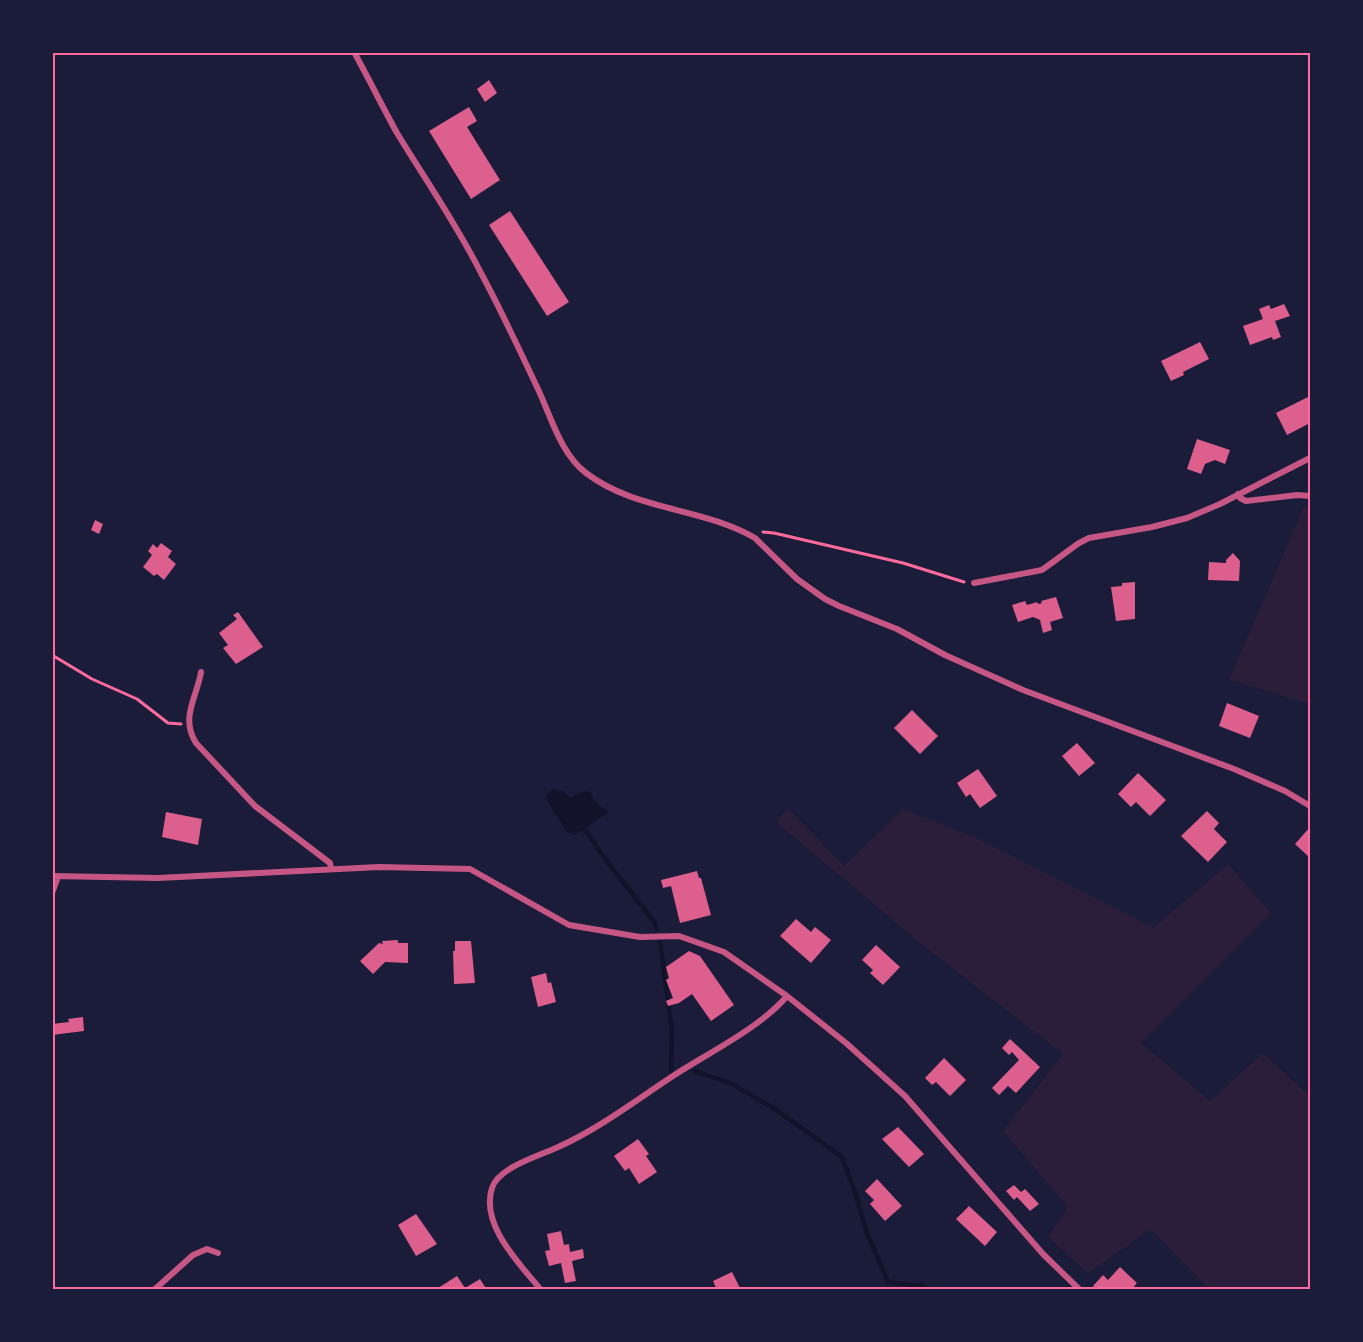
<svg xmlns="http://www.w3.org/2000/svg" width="1363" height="1342" viewBox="0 0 1363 1342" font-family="Mulish,sans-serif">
	<rect width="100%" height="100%" fill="#1b1b3a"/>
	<path fill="#2a1e3b" d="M1304,506L1310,507V704L1229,680Z
		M788,808L844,866L903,809L979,839L1153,928L1228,864L1271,913L1141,1043L1210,1101L1263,1053L1310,1096V1289H1209L1151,1229L1088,1273L1048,1237L1068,1207L1003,1131L1063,1054L920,943L776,822Z"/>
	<path fill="#12122b" d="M553,788L559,791L562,790L570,798C578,794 584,788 593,794L591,796L598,805L609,812L575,835L567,832L545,798Z"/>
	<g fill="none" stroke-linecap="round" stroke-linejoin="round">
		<path stroke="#12122b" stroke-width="4.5" d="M584,828L606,860L655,923L657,929
			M660,942L672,1030L671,1071
			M695,1071L732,1084L775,1109L842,1157L856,1195L867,1233L888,1282L922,1286L925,1290"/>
	</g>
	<path fill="#dd5f8e" d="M489,80L497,93L485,102L477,89Z
		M469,107L477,121L467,127L500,180L471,199L429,131Z
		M510,211L569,302L547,316L489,225Z
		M1284,304L1290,316L1275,321L1281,337L1273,340L1272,337L1250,345L1243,326L1263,319L1259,309L1269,305L1271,309Z
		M1200,342L1209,359L1183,372L1184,375L1171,381L1161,361Z
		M1310,396V423L1287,435L1276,413Z
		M1197,439L1230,450L1225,464L1215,460L1205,464L1201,474L1187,469Z
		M95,520L103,524L99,534L91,530Z
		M161,543L172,551L168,557L176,564L164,580L157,574L154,576L143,567L152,555L148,551L153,544L157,548Z
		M1233,553L1240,561L1239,581L1208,580L1209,562L1226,563V560Z
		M1135,582V619L1116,621L1111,587L1122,586V583Z
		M1056,597L1063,618L1050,622L1052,630L1043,633L1040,620L1033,617L1018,622L1012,605L1025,601L1027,605L1037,602L1038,604L1042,603L1041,601Z
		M238,612L263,647L236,664L223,648L228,645L219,633L237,619L233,615Z
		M1227,703L1259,716L1250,738L1219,726Z
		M912,710L938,736L920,754L894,728Z
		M1077,743L1095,763L1079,776L1062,756Z
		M978,769L997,796L980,808L970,794L966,797L957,783Z
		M1138,773L1166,800L1150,816L1136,802L1131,807L1118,794Z
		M1207,811L1219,823L1214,829L1227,842L1208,862L1181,836Z
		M166,812L202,819L198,845L162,837Z
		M1310,827V858L1295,844Z
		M697,871L699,878H701L711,915L680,923L671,886L663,888L661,880Z
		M796,919L811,932L815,927L831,940L811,963L780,936Z
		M398,940V943H408V963L385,962L373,974L360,961L379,943L383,944L382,941Z
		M455,941H471L475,983L454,984L453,951H455Z
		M876,945L900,967L883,985L870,973L873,970L862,960Z
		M689,951L700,956L734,1005L711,1021L692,994L679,1003L668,1006L666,1001L673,998L666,980L669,978L666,967Z
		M546,973L548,983L551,982L556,1002L538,1007L531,977Z
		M83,1017L84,1031L52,1035V1024L69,1022L68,1019Z
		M1010,1039L1040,1067L1016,1093L1008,1086L999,1095L992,1088L1019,1060L1012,1052L1009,1055L1002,1048Z
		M944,1058L966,1080L950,1096L936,1082L932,1085L925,1078Z
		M898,1127L924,1154L909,1167L882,1139Z
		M638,1139L649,1154L646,1156L657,1172L639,1184L629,1168L625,1171L614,1156Z
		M877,1179L902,1206L885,1221L870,1204L874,1200L865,1191Z
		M1014,1185L1021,1192L1025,1189L1039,1204L1030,1211L1017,1197L1014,1200L1006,1191Z
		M969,1206L997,1232L985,1246L956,1219Z
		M416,1214L437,1244L416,1256L398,1225Z
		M561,1231L564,1245L569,1244L570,1252L583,1249L584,1258L572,1261L576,1281L565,1283L561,1263L549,1266L545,1251L550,1250L547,1234Z
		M1120,1267L1137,1283L1131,1290H1097L1093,1286L1103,1275L1108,1280Z
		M732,1272L741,1290H717L713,1281Z
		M457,1276L465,1288L480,1279L487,1290H435Z"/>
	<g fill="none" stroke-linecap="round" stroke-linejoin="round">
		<path stroke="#ff6b9d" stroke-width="3" d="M763,532L774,533L903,563L964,582
			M52,655L92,679L137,699L168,723L181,724"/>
		<path stroke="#c65784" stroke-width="6" d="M354,52C369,79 382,106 397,133C425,179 457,225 481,273C501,310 519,349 537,387C551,416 560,453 586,473C636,511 701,507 755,538L797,579L825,599L839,606L897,629L945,655L1023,690L1234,769L1285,791L1310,806
			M1238,494L1240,498L1246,501L1297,495L1310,496
			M974,583L1042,570L1079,543L1089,538L1152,527L1187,518L1220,504L1310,458
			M201,672C197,697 180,718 196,743L255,806L330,863L331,868
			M52,876L158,878L379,867L470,869L569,925L640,937L679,936L724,952L787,996L846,1043L905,1096L1043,1254L1080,1290
			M52,893L58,877
			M154,1290L193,1255L207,1249L218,1253
			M541,1290C520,1264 480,1225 492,1188C498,1168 538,1156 556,1148C599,1129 636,1100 676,1074C710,1052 761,1027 787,996"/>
	</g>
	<rect width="1363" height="1342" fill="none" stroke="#1b1b3a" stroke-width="108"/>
	<rect x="54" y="54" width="1255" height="1234" fill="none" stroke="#ff6b9d" stroke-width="2"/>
</svg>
